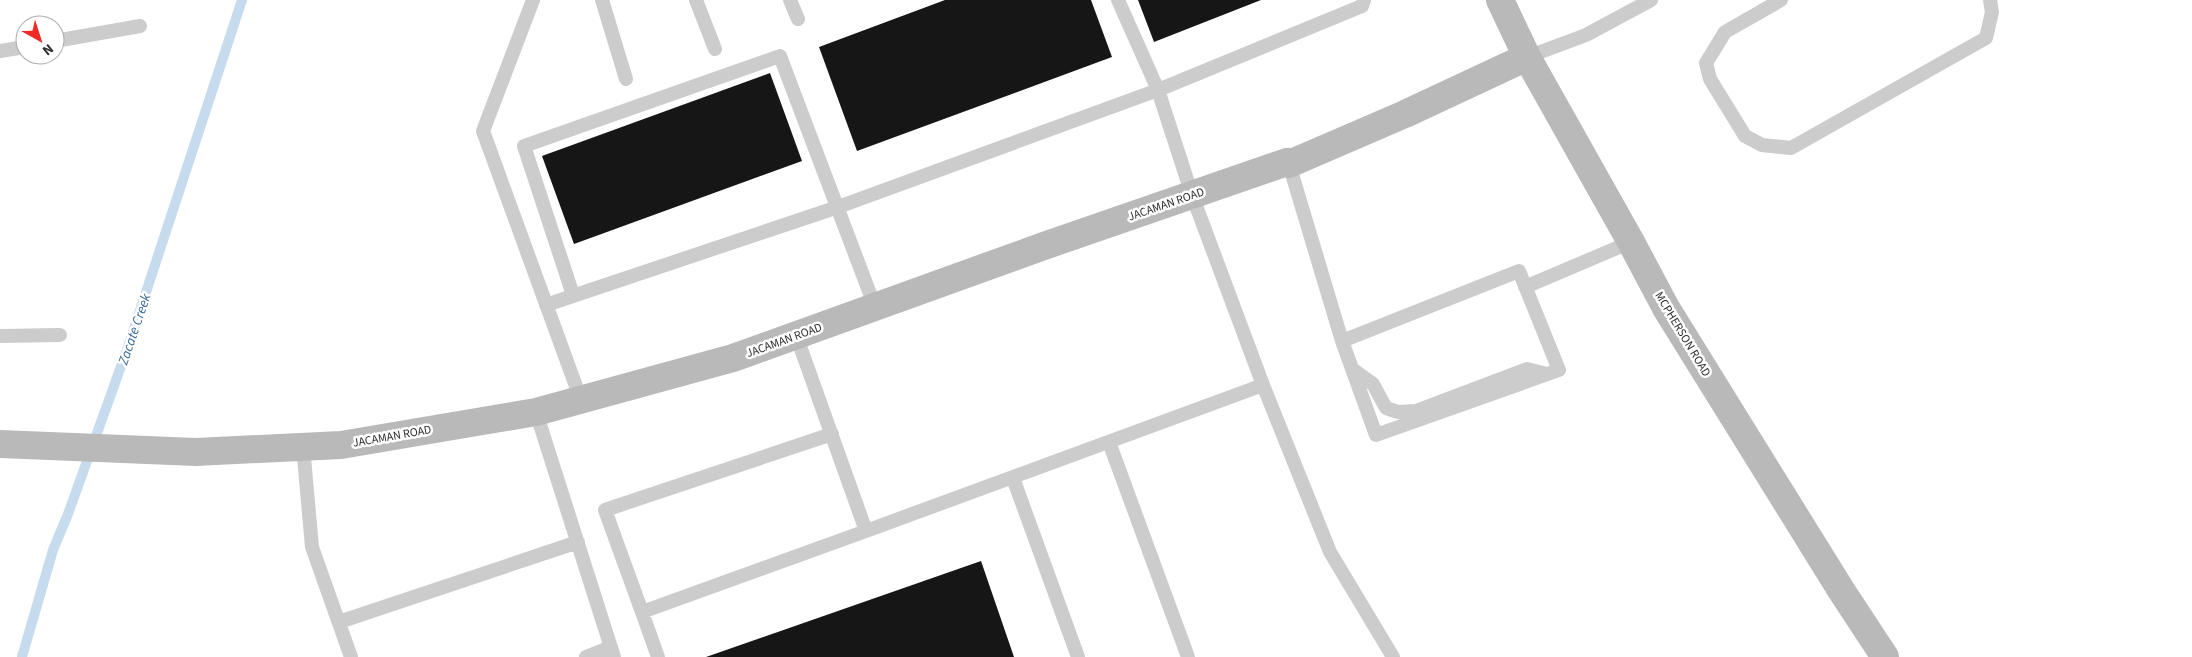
<svg xmlns="http://www.w3.org/2000/svg" width="2192" height="657" viewBox="0 0 2192 657" font-family="'Source Sans 3',sans-serif">
	<rect width="100%" height="100%" fill="#fff"/>
	<g fill="none" stroke-linecap="round" stroke-linejoin="round">
		<path stroke="#c7dbee" stroke-width="10" d="M22,657L53,550L68,514L129,344L242,0"/>
	</g>
	<path fill="#161616" d="M945,0H1091L1112,57L857,151L819,47Z
		M1138,0H1261L1154,42Z
		M770,73L802,161L574,244L542,156Z
		M981,561L1014,657H706Z"/>
	<g fill="none" stroke-linecap="round" stroke-linejoin="round">
		<path stroke="#ccc" stroke-width="14" d="M533,0L483,131L581,400
			M602,0L626,79
			M696,0L715,49
			M790,0L798,19
			M1781,0L1725,32L1706,63L1710,79L1745,136L1762,145L1791,148L1986,38L1992,12L1990,0
			M55,41L140,26
			M0,51L25,47
			M1527,57L1586,35L1651,0
			M1289,164L1342,341L1519,271L1559,370L1376,435L1342,341
			M1525,287L1631,242
			M573,295L524,146L780,56L875,307
			M546,305L838,207L1158,90L1362,6L1364,0
			M0,336L60,335
			M1352,369L1373,384L1386,408L1398,412L1416,411L1527,369L1547,374
			M1263,385L1330,552L1393,657
			M536,412L614,657
			M1109,442L1188,657
			M303,446L312,547L351,657
			M1013,478L1078,657
			M866,531L1263,385L1192,195L1158,90L1118,0
			M642,612L605,510L832,434
			M339,622L578,542
			M586,657L611,647
			M658,657L642,612L866,531L796,335"/>
		<path stroke="#b9b9b9" stroke-width="28" d="M1500,0L1527,57L1631,242L1666,308L1841,590L1885,657
			M0,444L196,452L341,445L536,412L733,358L1041,247L1287,162L1289,164L1405,114L1527,57"/>
	</g>
	<g text-anchor="middle" stroke-width="5" stroke-linejoin="round" paint-order="stroke">
		<g font-size="12" fill="#2f2f2f" stroke="#fff">
			<text transform="translate(1166 204) rotate(-19)" y="4">JACAMAN ROAD</text>
			<text transform="translate(1683 334) rotate(59)" y="4">MCPHERSON ROAD</text>
			<text transform="translate(784 340) rotate(-20)" y="4">JACAMAN ROAD</text>
			<text transform="translate(392 436) rotate(-10)" y="4">JACAMAN ROAD</text>
		</g>
		<g font-size="14" font-style="italic" fill="#376996" stroke="#fff">
			<text transform="translate(134 329) rotate(-71)" y="5">Zacate Creek</text>
		</g>
	</g>
	<g transform="translate(40 40) rotate(141)"><circle r="24" fill="#ffffff" stroke="#acacac"/>
	<path d="M0-4L9 19L0 12L-9 19Z" fill="#f02927"/>
	<text y="-8" font-size="14" font-weight="bold" text-anchor="middle" fill="#2f2f2f">N</text>
	</g>
</svg>
